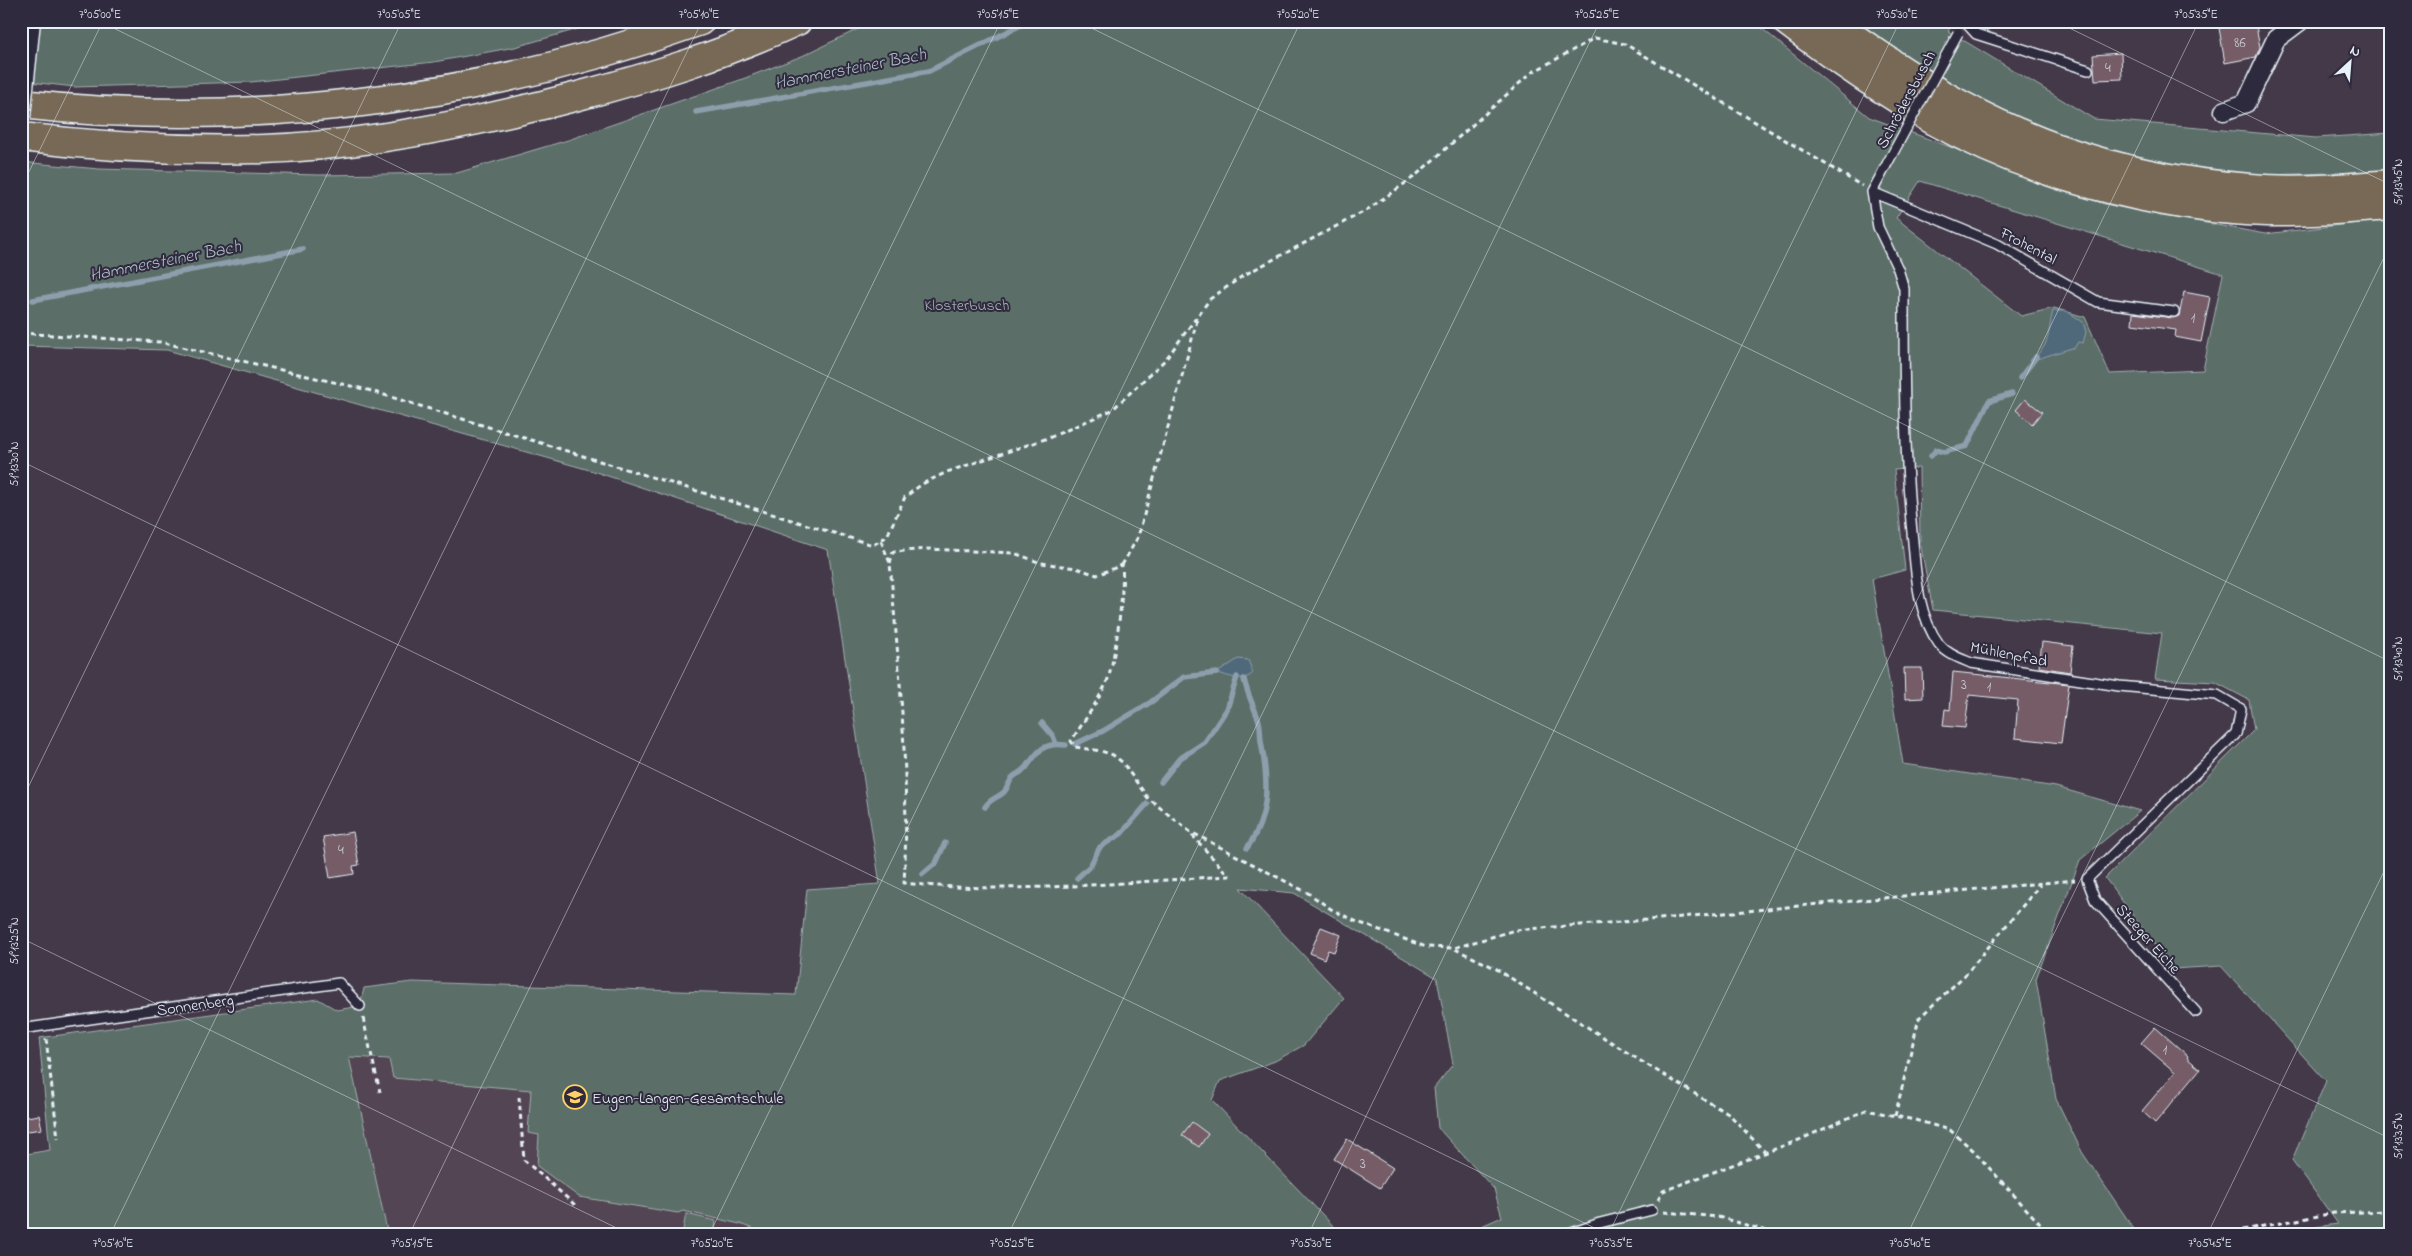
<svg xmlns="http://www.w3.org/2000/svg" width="2412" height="1256" viewBox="0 0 2412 1256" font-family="'Indie Flower',sans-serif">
	<rect width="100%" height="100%" fill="#443949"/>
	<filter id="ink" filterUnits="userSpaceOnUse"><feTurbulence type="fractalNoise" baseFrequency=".02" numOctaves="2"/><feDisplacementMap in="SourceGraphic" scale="10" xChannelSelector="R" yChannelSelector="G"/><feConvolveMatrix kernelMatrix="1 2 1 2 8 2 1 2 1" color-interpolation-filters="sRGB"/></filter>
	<g filter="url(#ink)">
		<path fill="#534452" d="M412,982L795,1235H388L337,1010L360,1006L364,988Z"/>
		<path fill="#5b6e67" stroke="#a2b0b0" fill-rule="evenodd" d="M21,21H606L515,47L434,62L251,82L75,87L21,81Z
			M875,21H1753L1869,117L2104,204L2265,234L2391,219V1235H2255L2338,1224L2292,1160L2326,1081L2221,966L2173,969L2105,878L2254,730L2249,700L2215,682L2155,679L2162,633L1933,610L1920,542L1919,468L1894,470L1905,570L1872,579L1903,764L2056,787L2140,811L2080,860L2036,979L2056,1099L2082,1152L2138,1235H1461L1502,1217L1494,1189L1438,1128L1434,1088L1453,1064L1437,978L1294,893L1240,888L1344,998L1304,1045L1275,1061L1220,1081L1212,1100L1342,1235H769L740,1224L683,1211L678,1213L579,1197L537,1166L539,1135L528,1133L531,1090L393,1078L389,1059L349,1057L388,1235H21V1155L50,1150L39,1038L318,999L337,1010L360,1006L364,988L412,982L796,995L807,889L880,884L828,550L593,471L167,350L21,346V162L99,169L318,175L457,173L568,140L740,80L802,56ZM1920,181L2223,274L2203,370L2110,374L2085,317L2054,308L2021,316L1896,218Z
			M1846,21H1956L1948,31L2094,119L2316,138L2391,133V171L2205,177L2054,138L1922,68Z
			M686,1214L716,1221L714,1235H682Z"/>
		<path fill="#50697a" stroke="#8d9fac" d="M2053,311H2067L2083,322L2086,332L2083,343L2078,342L2075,347L2037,359L2035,356C2051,345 2048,328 2053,311Z
			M1238,659L1248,660L1253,673C1243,683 1230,676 1217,673Z"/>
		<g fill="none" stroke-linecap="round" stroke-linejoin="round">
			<path stroke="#8d9fac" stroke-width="5.5" d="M696,112L929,71L1029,21
				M33,300L303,249
				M2020,378L2036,357
				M1931,456L1936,450L1944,452L1967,446L1989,401L2012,394
				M1244,679C1247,693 1253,705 1258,718C1261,725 1260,734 1261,741C1268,779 1271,815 1247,848
				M1042,723L1053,736L1056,744
				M1075,744L1103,731L1151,702L1184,677L1217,673
				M1161,782L1179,759L1205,742L1227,709L1237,677
				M985,807C990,799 995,799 1003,793C1008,789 1009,781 1013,777C1017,773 1023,772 1026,768C1038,751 1043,742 1066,745
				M923,874L936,863L945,843
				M1077,878L1090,866L1100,847L1121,834L1147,804"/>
		</g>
		<path fill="#755c66" stroke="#e8f1f8" d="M2255,21L2260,47L2256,57L2225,63L2219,28Z
			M2121,53L2122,79L2095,80L2093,55Z
			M2184,292L2210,297L2201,342L2175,337L2176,330L2132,324L2133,313L2173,318L2179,316Z
			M2025,399L2042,412L2032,424L2016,410Z
			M2042,642L2073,646L2070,672L2039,667Z
			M1904,668H1922L1923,698L1905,699Z
			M1953,672L2069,684L2061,743L2015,738L2018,700L1969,695L1965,728L1943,726L1945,709L1950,710Z
			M353,832L359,865L353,866L354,874L330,878L323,837Z
			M1321,927L1341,935L1334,952L1328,950L1324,959L1310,953Z
			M2155,1027L2188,1056L2187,1058L2200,1069L2155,1123L2142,1111L2175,1072L2141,1043Z
			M39,1115L42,1129L21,1132V1118Z
			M1192,1122L1208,1134L1199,1147L1182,1135Z
			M1347,1139L1393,1168L1380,1188L1334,1159Z"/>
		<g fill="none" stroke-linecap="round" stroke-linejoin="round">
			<g stroke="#e8f1f8" stroke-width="12">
				<path id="service" d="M1965,22L1976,34L2088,70
					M1872,192L1878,227L1898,269L1904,289C1904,373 1904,458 1913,542C1916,576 1918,615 1939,644C1947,654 1959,658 1971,663L2119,686L2217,695L2241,709L2236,734L2087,879L2095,900L2196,1012
					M1872,192L1997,244L2098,302L2174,312
					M1872,192L1888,162
					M21,1029L339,983L360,1006
					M1566,1235L1600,1223L1652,1210"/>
			</g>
			<g stroke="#e8f1f8" stroke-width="21">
				<path id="minor" d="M2224,111L2246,103L2276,39L2300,21"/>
			</g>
			<g stroke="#e8f1f8" stroke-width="31">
				<path id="motorway" d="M1786,21C1833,57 1882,91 1933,120C2028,174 2157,209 2266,212C2308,213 2349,209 2391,206
					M1831,21C1849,35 1868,47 1887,60C2001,137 2114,178 2251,188C2297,192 2344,188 2391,184
					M21,104C250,130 484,99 700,21
					M21,137C101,147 184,151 264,149C367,146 479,122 578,96C654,76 725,54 797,21"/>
			</g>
			<path stroke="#e8f1f8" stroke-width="3" stroke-dasharray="5 4" stroke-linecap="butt" d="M21,333L160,342L368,390L873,545L887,536L905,497L922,484L947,472L1051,437L1112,410L1166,359L1210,299L1244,275L1367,210L1414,177L1531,73L1595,38L1625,44L1862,186
				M881,541L890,563C899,670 910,776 904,883C1008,895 1124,882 1229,876L1191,834
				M890,563L893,552L927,549L1014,553L1041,563L1076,568L1097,575L1122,565C1125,586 1115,665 1106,684C1096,704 1083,723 1071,741L1075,747L1101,751L1113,755L1122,762L1148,798L1189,831L1308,893L1331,909L1355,921L1426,947L1454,948L1515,930L1660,919L2075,880
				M1122,565L1138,537L1198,317
				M1455,949L1495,968L1639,1060L1730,1115L1765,1152
				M363,1018L380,1092
				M46,1039L58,1138
				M519,1097L524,1160L575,1205
				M1895,1116L1919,1018L1966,974L2040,885
				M1658,1200L1663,1191L1799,1140L1866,1110L1915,1120L1950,1130L1973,1150L2050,1235
				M1664,1212L1718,1217L1781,1235
				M26,1229L27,1235
				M714,1233L729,1235
				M700,1235L701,1230
				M2216,1235L2334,1213L2391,1211"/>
			<use href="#service" stroke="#2f2a3d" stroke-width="9"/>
			<use href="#minor" stroke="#2f2a3d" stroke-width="18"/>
			<use href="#motorway" stroke="#776954" stroke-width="28"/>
			<g stroke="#e8f1f8" stroke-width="12" stroke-linecap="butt">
				<path id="service-bridge" d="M1888,162L1958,33"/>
			</g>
			<g stroke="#e8f1f8" stroke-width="21" stroke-linecap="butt">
				<path id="minor-bridge" d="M21,117L31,21"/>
			</g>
			<use href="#service-bridge" stroke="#2f2a3d" stroke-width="9"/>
			<use href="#minor-bridge" stroke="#2f2a3d" stroke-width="18"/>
		</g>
	</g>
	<path fill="none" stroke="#e8f1f8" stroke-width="1" stroke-opacity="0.45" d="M99,21L2391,1139M1077,21L2391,662M2055,21L2391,185M21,188L103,21M21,461L1609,1235M21,802L402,21M21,938L631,1235M110,1235L702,21M409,1235L1001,21M709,1235L1301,21M1008,1235L1600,21M1308,1235L1900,21M1608,1235L2199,21M1907,1235L2391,243M2207,1235L2391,857"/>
	<defs>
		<g id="school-ring" transform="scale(1.25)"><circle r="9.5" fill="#2f2a3d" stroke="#ffd166" stroke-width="1.5"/><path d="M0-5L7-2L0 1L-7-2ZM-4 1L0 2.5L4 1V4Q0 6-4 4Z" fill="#ffd166"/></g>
	</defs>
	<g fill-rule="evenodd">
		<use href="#school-ring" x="575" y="1097"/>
	</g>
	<g text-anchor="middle" stroke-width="4" stroke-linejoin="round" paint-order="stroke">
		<g font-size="14" fill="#cbccd4">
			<text x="2240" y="47">86</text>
			<text x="2108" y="72">4</text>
			<text x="2193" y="322">1</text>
			<text x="1964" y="689">3</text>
			<text x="1989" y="691">1</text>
			<text x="341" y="854">4</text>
			<text x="2165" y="1054">1</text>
			<text x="1363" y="1168">3</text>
		</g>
		<g font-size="16" fill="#e8f1f8" stroke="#2f2a3d">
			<text transform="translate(1905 99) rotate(-62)" y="6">Schrödersbusch</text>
			<text transform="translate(2029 245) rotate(28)" y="6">Frohental</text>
			<text transform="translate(2009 653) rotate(11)" y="6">Mühlenpfad</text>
			<text transform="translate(2149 938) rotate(48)" y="6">Steeger Eiche</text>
			<text transform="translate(195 1004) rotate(-8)" y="6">Sonnenberg</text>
		</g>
		<g font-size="16" fill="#a9b6b7" stroke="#2f2a3d">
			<text x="967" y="310">Klosterbusch</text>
		</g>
		<g font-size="16" fill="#e8f1f8" stroke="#2f2a3d" text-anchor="start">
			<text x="592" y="1103">Eugen-Langen-Gesamtschule</text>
		</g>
		<g font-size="18" font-style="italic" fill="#abbbc6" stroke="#2f2a3d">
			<text transform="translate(850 68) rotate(-11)" y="6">Hammersteiner Bach</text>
			<text transform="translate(165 260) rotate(-11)" y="6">Hammersteiner Bach</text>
		</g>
	</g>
	<rect width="2412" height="1256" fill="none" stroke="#2f2a3d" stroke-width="55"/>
	<g transform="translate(2350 62) rotate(26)" stroke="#2f2a3d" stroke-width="4" paint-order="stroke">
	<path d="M0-4L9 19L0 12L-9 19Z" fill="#e8f1f8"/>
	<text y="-8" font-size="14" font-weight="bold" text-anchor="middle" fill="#e8f1f8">N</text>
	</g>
	<rect x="28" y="28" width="2356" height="1200" fill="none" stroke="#e8f1f8" stroke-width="2"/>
	<g font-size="12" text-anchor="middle" fill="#e8f1f8">
		<text x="100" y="18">7°05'00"E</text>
		<text x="399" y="18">7°05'05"E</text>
		<text x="699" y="18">7°05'10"E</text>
		<text x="998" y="18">7°05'15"E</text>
		<text x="1298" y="18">7°05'20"E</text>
		<text x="1597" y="18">7°05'25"E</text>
		<text x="1897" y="18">7°05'30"E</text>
		<text x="2196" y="18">7°05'35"E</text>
		<text transform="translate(2398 182) rotate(-90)" y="4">51°13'45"N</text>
		<text transform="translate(14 464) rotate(-90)" y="4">51°13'30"N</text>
		<text transform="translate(2398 659) rotate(-90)" y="4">51°13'40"N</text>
		<text transform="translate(14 941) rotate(-90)" y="4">51°13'25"N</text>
		<text transform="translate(2398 1136) rotate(-90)" y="4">51°13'35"N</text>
		<text x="113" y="1247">7°05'10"E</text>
		<text x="412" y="1247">7°05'15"E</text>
		<text x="712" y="1247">7°05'20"E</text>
		<text x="1012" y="1247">7°05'25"E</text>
		<text x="1311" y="1247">7°05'30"E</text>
		<text x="1611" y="1247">7°05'35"E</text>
		<text x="1910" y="1247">7°05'40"E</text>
		<text x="2210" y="1247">7°05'45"E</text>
	</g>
</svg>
